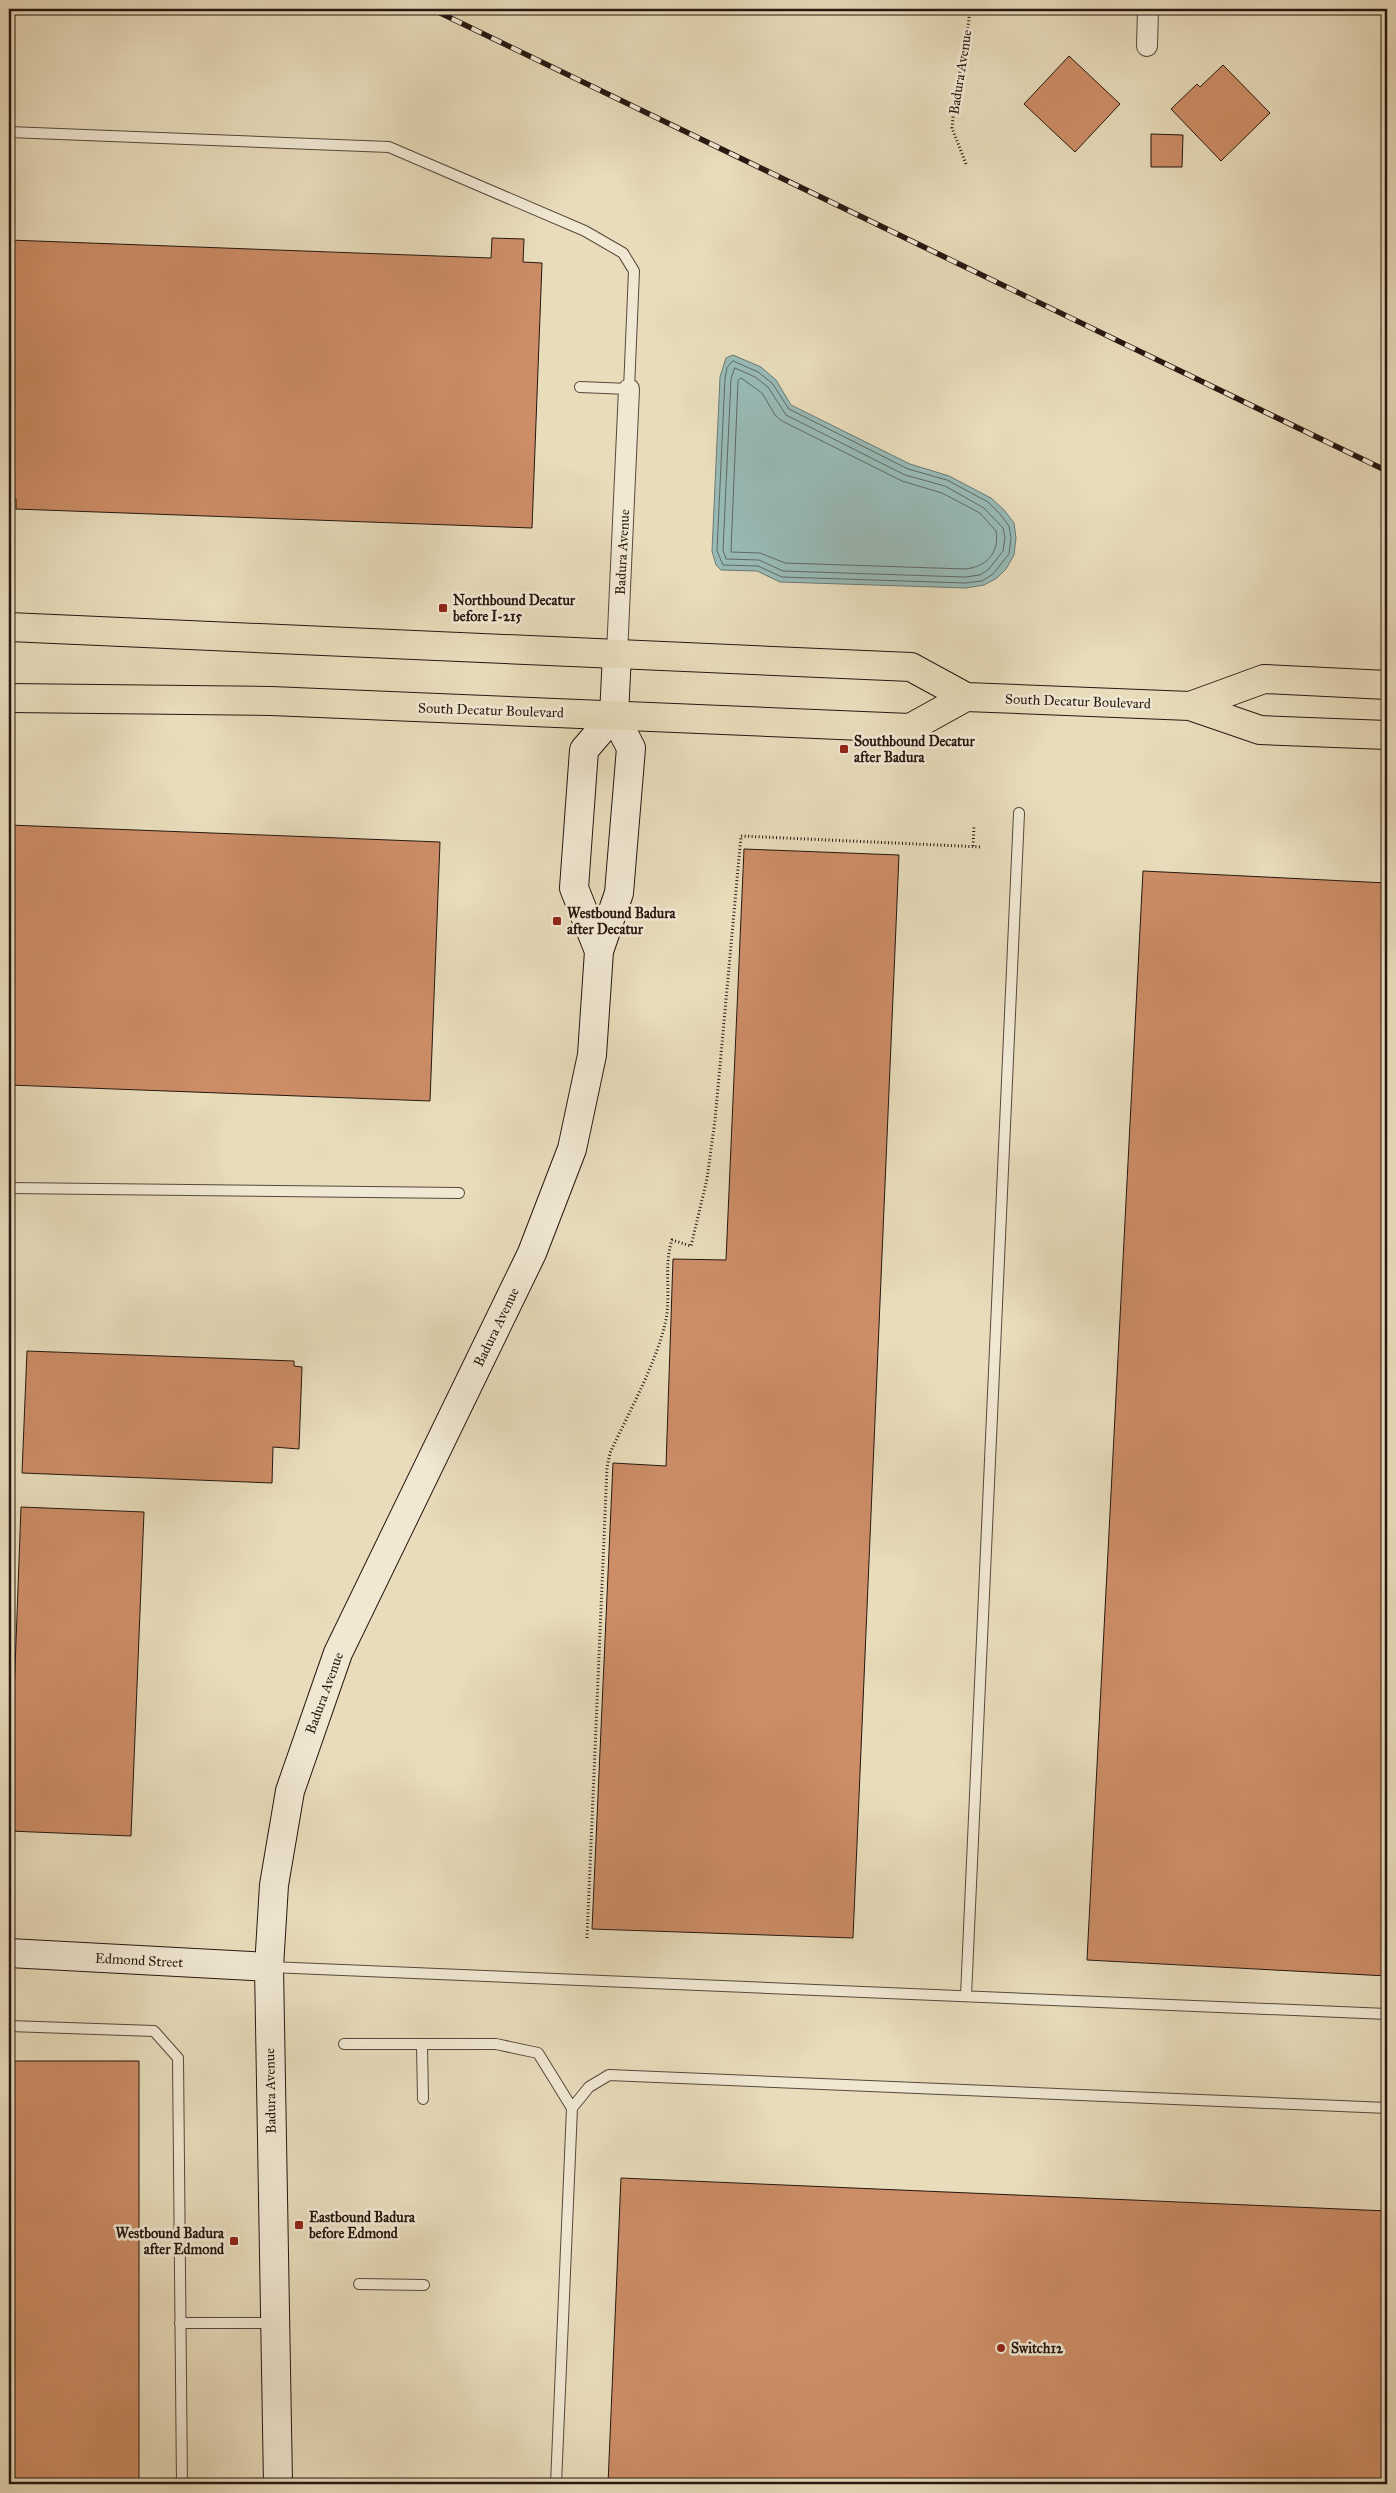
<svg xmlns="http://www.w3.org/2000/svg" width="1396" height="2493" viewBox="0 0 1396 2493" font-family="'IM FELL Great Primer',serif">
	<rect width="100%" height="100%" fill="#e8dcbb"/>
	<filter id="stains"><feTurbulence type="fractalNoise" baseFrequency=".004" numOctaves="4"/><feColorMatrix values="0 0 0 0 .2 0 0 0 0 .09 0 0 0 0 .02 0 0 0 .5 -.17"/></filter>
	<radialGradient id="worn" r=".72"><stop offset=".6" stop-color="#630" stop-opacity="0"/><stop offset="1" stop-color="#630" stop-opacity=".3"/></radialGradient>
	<path fill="#98bab6" stroke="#6a7974" d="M733,355L761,367L776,380L791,405L910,464L949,476L991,498L1004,510L1014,523L1016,538L1014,555L1006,569L997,578L984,585L966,588L780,582L757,571L721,570L716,565L712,551L720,377L726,358Z"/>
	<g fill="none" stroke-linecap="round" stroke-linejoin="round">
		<path stroke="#5f6863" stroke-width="1" d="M733,361L758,372L772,383L789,409L908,469L947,480L988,502L1000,514L1009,526L1011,538L1009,554L993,574L982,581L965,583L782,577L758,566L723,565L717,551L725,378L727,368Z
			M735,368L755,377L768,387L786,415L905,475L945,486L984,508L1003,528L1005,538L1003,551L989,569L980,575L965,577L783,571L759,560L726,559L723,550L731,379Z
			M741,378L762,393L775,415L782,421L902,481L942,493L980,513L996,531C1000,554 985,567 965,569L785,563L760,553L731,552L738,381Z"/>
	</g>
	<path fill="#cc8d67" stroke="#261710" d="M1199,9H1252V13L1199,11Z
		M1069,56L1120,104L1075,152L1024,104Z
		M1223,65L1270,113L1221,161L1171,109L1197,84L1200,87Z
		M1151,134L1183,135L1182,167H1151Z
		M492,238L524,239L523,262L542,263L532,528L16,509V499H9V240L491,258Z
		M9,825L440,842L430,1101L9,1085Z
		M744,849L899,855L853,1938L592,1929L613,1463L666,1466L673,1259L726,1260Z
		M1143,871L1387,883V1976L1087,1960Z
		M27,1351L294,1361V1366L302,1367L299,1449L273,1447L272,1483L22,1473Z
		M21,1507L144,1512L131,1836L9,1831Z
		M9,2061H139V2484H9Z
		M621,2178L1387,2211V2484H608Z"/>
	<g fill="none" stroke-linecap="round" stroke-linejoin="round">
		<g stroke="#56483b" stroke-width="12">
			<path id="lane" d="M9,132L389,147L585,231L623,253L634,271L629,389L580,387
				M9,1188L459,1193
				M270,1967L1387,2014
				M966,1996L1019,813
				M9,2026L154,2031L178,2058L182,2484
				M344,2044H496L538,2053L572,2108
				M422,2045L423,2099
				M359,2284L424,2285
				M180,2323H273
				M556,2484L572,2108L589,2087L609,2075L1387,2108"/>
		</g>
		<g stroke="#56483b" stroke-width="22">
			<path id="street" d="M1147,46L1148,9
				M617,654L629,389"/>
		</g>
		<g stroke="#261710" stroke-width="30">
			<path id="secondary" d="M599,951L574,888L584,750L614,715
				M9,1953L269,1967
				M278,2484L269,1967L274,1885L290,1791L338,1653L532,1253L572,1149L592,1055L599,951L619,893L631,748L614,715L617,654"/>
		</g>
		<g stroke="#261710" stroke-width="30">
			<path id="primary" d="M9,627L911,667L966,697L1190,706L1260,730L1387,735
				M9,698L271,701L910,728L966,697
				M1190,706L1264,679L1387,685"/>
		</g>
		<path stroke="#261710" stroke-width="3" stroke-dasharray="1 2.5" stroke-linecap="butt" d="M966,164L952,128L956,85L965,54L970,9
			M973,846L974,826
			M587,1938L607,1468L610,1453C628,1414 655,1366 665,1324C672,1297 663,1267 672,1240L691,1246L707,1179L715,1120L741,836L982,847"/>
		<use href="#lane" stroke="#f0e8d3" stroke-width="10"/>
		<use href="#street" stroke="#f0e8d3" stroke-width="20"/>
		<use href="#secondary" stroke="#f0e8d3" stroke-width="28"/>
		<use href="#primary" stroke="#e8dcbb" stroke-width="28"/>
		<g stroke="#261710" stroke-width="5.5">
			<path id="rail" d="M432,9L1387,471"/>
		</g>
		<use href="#rail" stroke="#f0e8d3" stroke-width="4" stroke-dasharray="11" stroke-linecap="butt"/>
	</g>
	<g fill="#8f2418" stroke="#f0e8d3" stroke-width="2">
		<rect x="438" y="603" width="10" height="10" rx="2.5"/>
		<rect x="839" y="744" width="10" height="10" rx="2.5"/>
		<rect x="552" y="916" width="10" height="10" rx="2.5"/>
		<rect x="294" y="2220" width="10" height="10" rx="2.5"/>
		<rect x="229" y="2236" width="10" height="10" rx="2.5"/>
		<circle cx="1001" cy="2348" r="5"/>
	</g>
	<g text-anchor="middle" stroke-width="5" stroke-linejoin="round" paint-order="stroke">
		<g font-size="14" fill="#261710" stroke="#f0e8d3">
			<text transform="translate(960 72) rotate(-81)" y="5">Badura Avenue</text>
			<text transform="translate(622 552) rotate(-87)" y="5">Badura Avenue</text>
			<text transform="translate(1078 701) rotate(2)" y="5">South Decatur Boulevard</text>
			<text transform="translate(491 710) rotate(2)" y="5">South Decatur Boulevard</text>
			<text transform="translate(496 1327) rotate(-64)" y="5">Badura Avenue</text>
			<text transform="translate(324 1693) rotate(-70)" y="5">Badura Avenue</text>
			<text transform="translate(139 1960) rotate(3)" y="5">Edmond Street</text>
			<text transform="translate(270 2091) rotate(-91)" y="5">Badura Avenue</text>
		</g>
		<g font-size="14" font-weight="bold" fill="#261710" stroke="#f0e8d3" text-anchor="start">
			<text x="453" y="605">Northbound Decatur<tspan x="453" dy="16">before I-215</tspan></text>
			<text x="854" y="746">Southbound Decatur<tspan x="854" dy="16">after Badura</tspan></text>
			<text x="567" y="918">Westbound Badura<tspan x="567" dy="16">after Decatur</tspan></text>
			<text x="309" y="2222">Eastbound Badura<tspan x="309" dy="16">before Edmond</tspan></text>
			<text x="224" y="2238" text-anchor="end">Westbound Badura<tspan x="224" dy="16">after Edmond</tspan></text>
			<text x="1011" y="2353">Switch12</text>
		</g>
	</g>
	<rect width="1396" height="2493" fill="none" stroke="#e8dcbb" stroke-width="30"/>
	<rect x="10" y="10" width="1376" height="2473" fill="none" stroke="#261710" stroke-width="2.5"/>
	<rect x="15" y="15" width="1366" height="2463" fill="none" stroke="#261710"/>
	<rect width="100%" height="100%" filter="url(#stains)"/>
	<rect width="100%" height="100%" fill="url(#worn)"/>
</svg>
